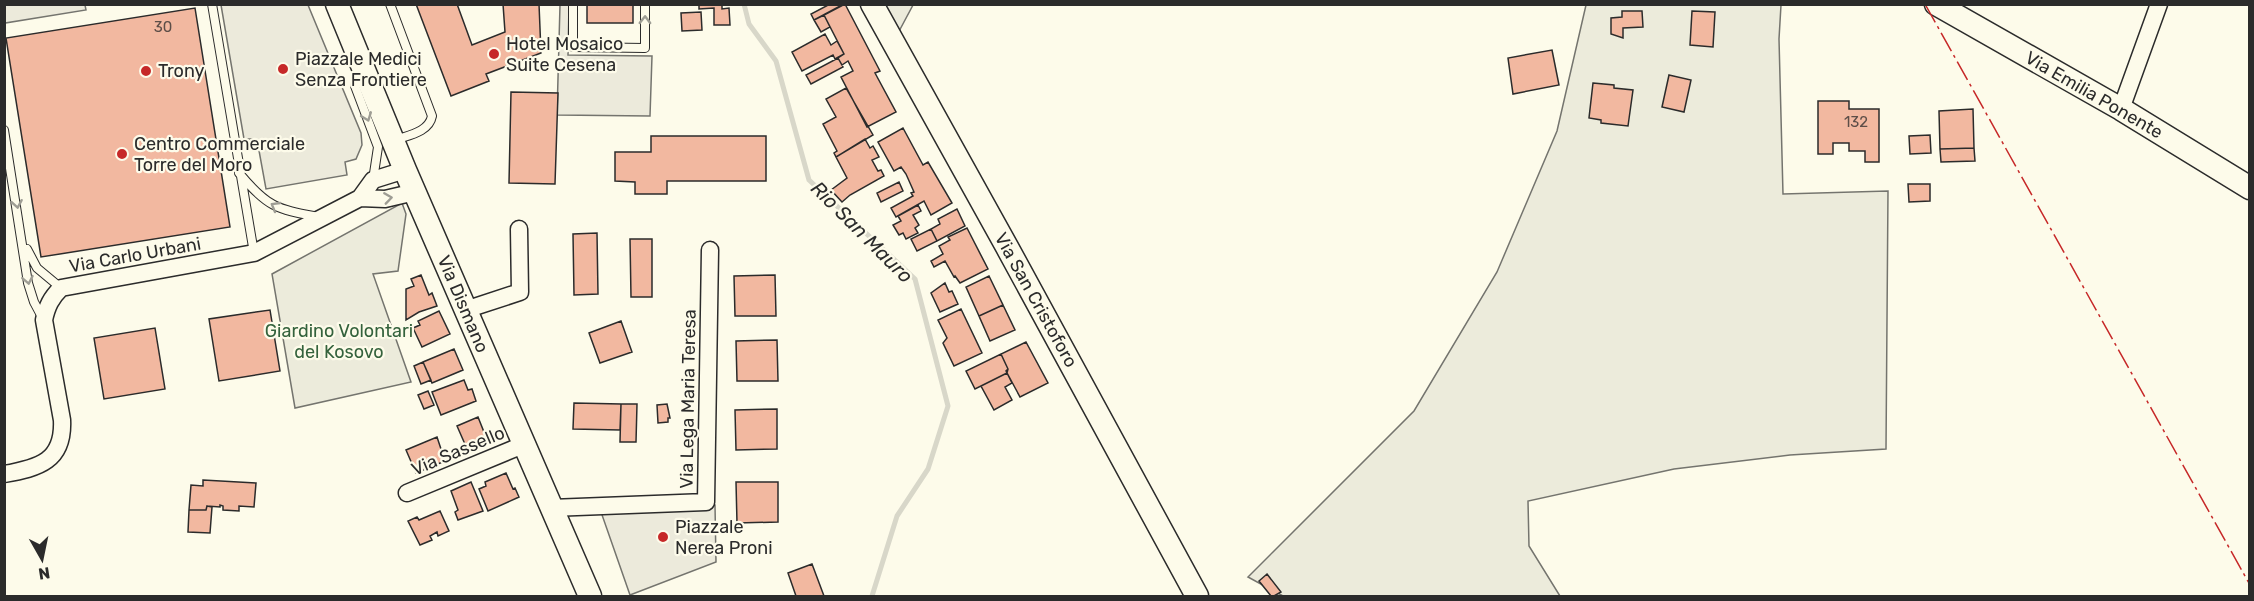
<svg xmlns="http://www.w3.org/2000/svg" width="2254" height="601" viewBox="0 0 2254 601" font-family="Rubik,sans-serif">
	<rect width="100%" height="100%" fill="#fdfbea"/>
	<path fill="#ecebdb" stroke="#74746e" stroke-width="1.5" d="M880,5H913L897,35Z
		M1586,5H1781L1779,39L1783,194L1888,191L1886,449L1790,455L1674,469L1528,501L1529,546L1560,596H1283L1248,577L1414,411L1497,272L1557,131Z
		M402,203L406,214L398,271L373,274L411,382L295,408L272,274Z"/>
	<path fill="#eceadb" stroke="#74746e" stroke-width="1.5" d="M5,4L85,5L86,10L5,23Z
		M221,5H308L361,133L362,145L356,159L345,162L347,175L266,189L258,145L255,139H244Z
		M560,5H569L568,55L652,56L650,116L557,115Z
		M715,505L716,562L630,595L601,512Z"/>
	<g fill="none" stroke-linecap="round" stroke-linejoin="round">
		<path stroke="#d8d7c9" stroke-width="5" d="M744,4L749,24L776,61L809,180L915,279L948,406L928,469L897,516L872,596"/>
	</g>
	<path fill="#f2b8a0" stroke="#2b2b2b" stroke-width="1.5" d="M416,4H457L472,45L505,32L503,4H539L541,53L486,74L489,81L451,96Z
		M587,4H633V23H587Z
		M699,4H722V9L729,8L730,25H714V8L699,9Z
		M830,4H844L814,20L811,14Z
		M845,4L880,71L875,73L896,112L867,127L841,77L853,71L848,61L842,65L838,58L844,54L824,15Z
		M195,8L230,227L41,257L6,38Z
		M1622,11H1642L1643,27L1623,28V38L1611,34V18L1622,17Z
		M1692,11L1715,12L1713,47L1690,45Z
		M701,12L702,30L682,31L681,13Z
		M824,15L830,27L821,32L814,20Z
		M825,34L831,45L837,41L844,54L835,59L833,55L802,71L792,52Z
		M1552,50L1559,85L1513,94L1508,58Z
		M838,58L843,67L811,84L806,75Z
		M1669,75L1691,80L1684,112L1662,107Z
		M1593,83L1614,85V88L1633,90L1628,126L1601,123V120L1589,118Z
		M846,88L873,135L836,157L834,153L837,151L823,124L836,117L826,99Z
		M511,92L558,93L555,184L509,183Z
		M1818,101H1849V109H1879V162H1865V151H1849V143H1833V154H1818Z
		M1973,109L1974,148L1940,149L1939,111Z
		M903,128L923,165L928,162L952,203L931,215L924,201L896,217L891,208L913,196L911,193L914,192L906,174L901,167L894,171L878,142Z
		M1930,135L1931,153L1910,154L1909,136Z
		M651,136H766V181H667V194H635V182L615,181V152H651Z
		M865,139L870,148L873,146L879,157L872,160L878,171L881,170L884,176L850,195L842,202L831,190L847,178L836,157Z
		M1974,148L1975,161L1941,162L1940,149Z
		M899,182L903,191L881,202L877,193Z
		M1908,184H1930V201L1909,202Z
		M918,205L921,211L913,215L919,225L915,228L918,233L906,239L903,233L899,235L893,225L901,221L898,216Z
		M957,209L965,226L937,241L931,229L940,224L938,219Z
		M967,228L988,269L960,283L955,276L954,277L945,261L934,267L931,261L943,254L939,246L950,240L948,237Z
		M931,229L937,241L917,251L911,239Z
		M597,233L598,294L574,295L573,234Z
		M630,239H652V297H631Z
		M421,275L429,295L432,293L437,306L419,312L406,320V289L414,286L411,279Z
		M775,275L776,316H735L734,276Z
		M989,276L1003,305L979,316L966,287Z
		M945,283L949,292L952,291L958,304L940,312L931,293Z
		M1003,305L1015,330L990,341L979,316Z
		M961,309L982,353L954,366L943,343L947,338L938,320Z
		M270,310L280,371L219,381L209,319Z
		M439,311L450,334L422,347L413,328L420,325L418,321Z
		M621,321L632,352L600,363L589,333Z
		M155,328L165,389L104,399L94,338Z
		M777,340L778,381H737L736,341Z
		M1026,342L1048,383L1020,397L1006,371L1008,369L1001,354Z
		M454,349L463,370L432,383L423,362Z
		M1001,354L1008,369L1007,373L975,389L966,371Z
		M423,362L431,380L421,384L414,366Z
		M1007,373L1012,383L1005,387L1012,400L994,410L981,386Z
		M464,380L468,390L472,389L476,401L441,415L432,392Z
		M428,391L434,405L424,409L418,395Z
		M574,403L621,404L620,430L573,429Z
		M621,404H637L636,442H620Z
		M667,404L670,418H668V422L658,423L657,405Z
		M777,409V449L736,450L735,410Z
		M478,417L484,432L487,431L492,441L468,451L457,426Z
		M437,437L445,461L416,473L406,450Z
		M506,473L513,489L515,488L519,497L488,511L479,489L486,486L485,482Z
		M203,480L256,483L254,507L239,506V511L223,510V506L220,505V507L207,506L206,510H189L191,485L203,486Z
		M471,482L483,511L458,520L455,512L458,510L451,491Z
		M736,482H778V522L737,523Z
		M207,506L212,507L210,533L188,532L189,510H206Z
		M440,511L449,531L438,536L437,532L430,536L432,540L420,545L408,521L417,517L419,520Z
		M812,564L824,596H796L788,573Z
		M1267,574L1281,592L1274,596H1271L1259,581Z"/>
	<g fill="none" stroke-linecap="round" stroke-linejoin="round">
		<g stroke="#2b2b2b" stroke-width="10">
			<path id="lane" d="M212,4L254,253
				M390,4L432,116C429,132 409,135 395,140
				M573,4V47L645,48V4
				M359,70L355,86L378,147L373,180
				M4,130L28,283L34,302L42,317
				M239,173C268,208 277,209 319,217
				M27,249L37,268L61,288"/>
		</g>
		<g stroke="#2b2b2b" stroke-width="19">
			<path id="street" d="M2121,109L2159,4
				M360,198L385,199L415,192
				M465,310L520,292L519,229
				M4,474C39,468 64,461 62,420L44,320C47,306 51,298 61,288L254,253L360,198L373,180L405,170
				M407,493L523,445
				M551,508L706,502L710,250"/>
		</g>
		<g stroke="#2b2b2b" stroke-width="25">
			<path id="secondary" d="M337,4L405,170L590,596
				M872,4L1007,247L1197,596
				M1936,4L2121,109L2250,188"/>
		</g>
		<use href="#lane" stroke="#fdfbea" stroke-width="8"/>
		<use href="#street" stroke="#fdfbea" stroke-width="16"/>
		<use href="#secondary" stroke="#fdfbea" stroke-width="22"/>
		<path stroke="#c62828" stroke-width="1.5" stroke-dasharray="21 4.5 3 4.5" stroke-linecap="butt" d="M1925,4L2250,585"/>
	</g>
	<defs><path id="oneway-chevron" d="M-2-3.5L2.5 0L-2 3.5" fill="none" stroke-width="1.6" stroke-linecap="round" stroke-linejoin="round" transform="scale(1.5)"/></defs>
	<g stroke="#9e9d94">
		<use href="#oneway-chevron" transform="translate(645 20) rotate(-89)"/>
		<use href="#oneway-chevron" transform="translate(367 117) rotate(69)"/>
		<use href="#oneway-chevron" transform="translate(388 198) rotate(-8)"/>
		<use href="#oneway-chevron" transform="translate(17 204) rotate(80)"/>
		<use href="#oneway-chevron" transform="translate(275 206) rotate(-150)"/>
		<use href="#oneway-chevron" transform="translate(28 280) rotate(79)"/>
	</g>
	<g fill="#c62828" stroke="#fdfbea" stroke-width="2">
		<circle cx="494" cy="54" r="6"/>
		<circle cx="283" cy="69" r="6"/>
		<circle cx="146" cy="71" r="6"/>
		<circle cx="122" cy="154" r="6"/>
		<circle cx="663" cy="537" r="6"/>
	</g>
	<g text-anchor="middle" stroke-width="4.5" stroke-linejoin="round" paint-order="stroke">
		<g font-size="15" fill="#5d4e48">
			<text x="163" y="32">30</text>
			<text x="1856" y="127">132</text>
		</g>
		<g font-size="18" fill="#2b2b2b" stroke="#fdfbea" text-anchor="start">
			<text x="506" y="50">Hotel Mosaico<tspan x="506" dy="21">Suite Cesena</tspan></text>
			<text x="295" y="65">Piazzale Medici<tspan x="295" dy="21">Senza Frontiere</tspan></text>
			<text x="158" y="77">Trony</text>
			<text x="134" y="150">Centro Commerciale<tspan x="134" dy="21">Torre del Moro</tspan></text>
			<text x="675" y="533">Piazzale<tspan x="675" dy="21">Nerea Proni</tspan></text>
		</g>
		<g font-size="18" fill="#2b2b2b" stroke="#fdfbea">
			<text transform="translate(2094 95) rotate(30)" y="6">Via Emilia Ponente</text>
			<text transform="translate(135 255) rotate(-10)" y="6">Via Carlo Urbani</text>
			<text transform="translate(1036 300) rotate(61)" y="6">Via San Cristoforo</text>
			<text transform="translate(463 304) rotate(67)" y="6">Via Dismano</text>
			<text transform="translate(688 399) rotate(-89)" y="6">Via Lega Maria Teresa</text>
			<text transform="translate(458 451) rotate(-23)" y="6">Via Sassello</text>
		</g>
		<g font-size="18" fill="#34623c" stroke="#fdfbea">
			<text x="339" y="337">Giardino Volontari<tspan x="339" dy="21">del Kosovo</tspan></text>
		</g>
		<g font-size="20" font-style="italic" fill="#2b2b2b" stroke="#fdfbea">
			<text transform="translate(862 232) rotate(45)" y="7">Rio San Mauro</text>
		</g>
	</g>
	<rect width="2254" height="601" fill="none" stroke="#2b2b2b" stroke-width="12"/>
	<g transform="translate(42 559) rotate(171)" stroke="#fdfbea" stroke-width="4.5" paint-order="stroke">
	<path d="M0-4.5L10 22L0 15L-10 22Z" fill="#2b2b2b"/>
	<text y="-9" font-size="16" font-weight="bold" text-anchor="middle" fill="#2b2b2b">N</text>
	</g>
</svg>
